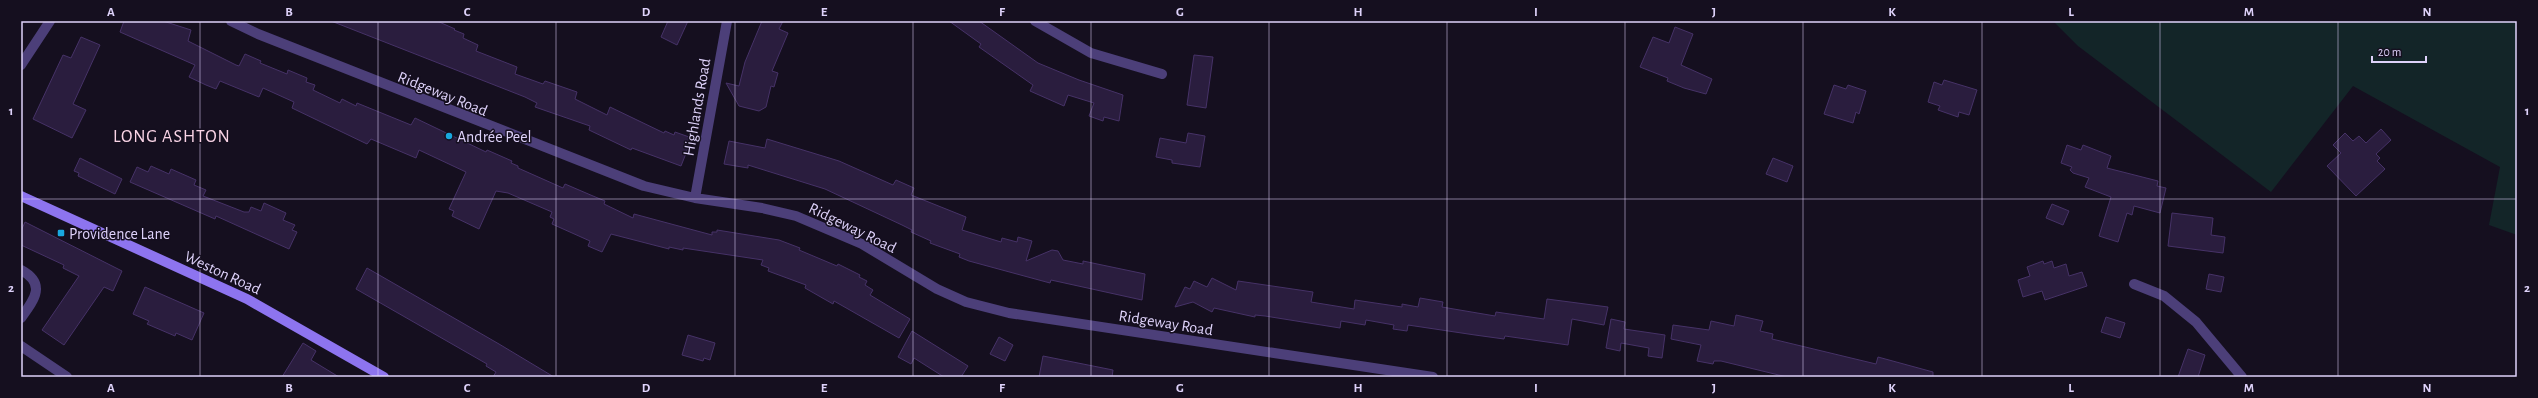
<svg xmlns="http://www.w3.org/2000/svg" width="2538" height="398" viewBox="0 0 2538 398" font-family="'Alegreya Sans',sans-serif">
	<rect width="100%" height="100%" fill="#150f1f"/>
	<path fill="#132528" d="M2053,21H2517V235L2489,225L2500,167L2353,86L2271,192L2078,46Z"/>
	<path fill="#2a1d3e" stroke="#463267" d="M124,21H163L191,30L188,41L236,65L239,66L245,54L261,61L260,63L287,74L288,70L307,78L306,82L315,85L313,90L340,103L342,99L356,106L357,103L411,125L415,118L486,152L487,150L512,161L511,163L518,166V168L563,188L565,184L593,196L605,201L604,204L633,218L634,214L712,235V232H717V230L779,240L800,248L799,250L837,266L838,264L860,275L859,277L867,281L865,285L873,290L870,295L910,319L899,338L834,301L833,304L805,288L806,285L768,271L769,268L761,265L763,260L683,248V250L669,247V249L611,234L602,252L588,246L590,241L552,224L554,219L550,217L552,212L508,193L496,191L479,229L452,216L454,211L449,209L466,172L419,150L416,158L371,139L367,144L292,108L294,102L263,88L259,97L220,81L216,89L206,85L189,77L195,65L120,32Z
		M331,21H437L455,29L454,30L464,34L463,38L478,45L476,51L517,67L515,74L543,84L545,81L577,92L575,99L607,115L610,107L664,133L665,131L674,135L675,132L692,138L681,166L632,148L631,150L589,130L590,126L535,107L537,103L525,97Z
		M668,21H688L677,45L661,37Z
		M762,21H783L779,29L788,33L772,71L778,73L774,87L771,86L766,107L759,111L739,106L726,83L739,86L745,62Z
		M949,21H979L1038,63L1079,80L1123,95L1119,121L1104,117L1103,121L1089,116L1094,103L1068,95L1064,106L1030,91L1033,85L979,47L981,44Z
		M1675,27L1693,34L1681,65L1712,79L1706,94L1684,88L1667,81L1668,78L1640,67L1653,37L1669,43Z
		M81,37L100,45L73,104L86,110L72,138L33,119L63,55L71,58Z
		M1194,55L1213,57L1206,108L1187,105Z
		M1944,80L1977,90L1969,115L1959,112L1958,117L1938,110L1940,106L1928,102L1934,82L1942,85Z
		M1834,85L1846,89L1848,85L1866,91L1859,114L1856,112L1853,123L1824,114Z
		M2381,129L2391,140L2376,154L2380,158L2377,161L2385,169L2356,196L2327,166L2341,153L2333,145L2345,133L2353,141L2359,136L2366,143Z
		M1188,133L1205,136L1200,167L1172,163V160L1156,157L1160,138L1186,143Z
		M767,139L839,161L893,185L896,180L914,188L911,195L966,217L962,230L1001,242L1002,238L1017,242L1018,237L1032,241L1026,261L1052,250L1058,251L1063,260L1083,264V261L1145,274L1142,300L1051,280L1050,283L969,261L959,257L960,254L930,243L931,241L911,232L912,230L902,225L825,189L748,165V168L724,164L729,141L765,148Z
		M2067,145L2081,150L2083,145L2111,156L2107,168L2158,181L2157,186L2166,188L2160,213L2134,206L2132,215L2127,213L2118,242L2099,236L2111,197L2085,187L2089,178L2073,173L2070,170L2072,167L2061,163Z
		M80,158L122,179L115,194L78,176L79,173L74,171Z
		M1773,158L1793,166L1787,182L1766,174Z
		M151,166L169,174L171,169L196,180L194,185L206,190L203,196L244,212H249L251,207L261,211L264,203L286,213L283,220L295,225L292,230L297,232L289,249L216,216L215,219L130,182L137,167L148,172Z
		M2052,204L2069,211L2063,225L2046,218Z
		M2172,213L2213,218L2211,235L2225,237L2223,253L2168,246Z
		M25,222L122,271L113,291L104,287L64,345L42,330L79,276L63,268L64,265L21,245V231Z
		M2043,261L2044,264L2052,261L2054,268L2066,264L2069,276L2082,272L2087,286L2045,300L2042,291L2023,297L2018,280L2030,276L2027,267Z
		M367,268L499,344L554,377H493L496,372L486,366L487,364L356,289Z
		M2209,274L2224,277L2221,292L2206,289Z
		M1212,278L1236,290L1238,281L1313,292L1311,302L1354,309L1355,300L1402,307V304L1418,307L1420,298L1443,302L1442,307L1495,316L1496,312L1544,319L1547,299L1608,307L1604,325L1572,319L1568,345L1505,336L1504,339L1475,335L1408,325L1407,331L1393,329L1394,325L1366,320L1365,325L1341,321L1340,328L1265,316L1255,315V317L1214,308L1212,312L1193,302L1175,307L1185,287L1190,289L1194,281L1207,287Z
		M145,287L204,313L192,340L176,333L175,336L147,324L149,321L133,314Z
		M1736,315L1763,321L1760,331L1773,334L1772,339L1876,364L1878,357L1933,372V377H1787L1721,361H1714L1713,364L1697,361L1701,345L1671,339L1673,325L1709,330L1711,321L1734,326Z
		M2106,317L2125,323L2120,338L2101,332Z
		M1611,319L1625,322L1624,329L1665,335L1662,358L1648,356L1649,348L1621,343L1620,351L1606,348Z
		M912,331L968,366L961,377H944L914,358L911,364L898,357Z
		M688,335L715,343L710,360L704,358L703,361L682,355Z
		M999,337L1013,345L1005,361L990,354Z
		M303,343L316,351L311,360L339,377H282Z
		M2188,349L2205,355L2198,377H2178Z
		M1043,356L1113,370L1112,377H1039Z"/>
	<g fill="none" stroke-linecap="round" stroke-linejoin="round">
		<path stroke="#4c3f79" stroke-width="10" d="M231,21L258,34L644,186L695,198L762,208L796,216L862,244L937,289L966,302L1009,313L1433,377
			M1035,21L1091,53L1162,74
			M21,65L50,21
			M695,198L727,21
			M21,270C47,284 34,300 21,318
			M2134,284L2164,296L2196,322L2242,377
			M21,346L67,377"/>
		<path stroke="#8d74ef" stroke-width="10" d="M21,196L247,299L384,377"/>
	</g>
	<path fill="none" stroke="#ded2fa" stroke-width="1" stroke-opacity="0.55" d="M200,21V377M378,21V377M556,21V377M735,21V377M913,21V377M1091,21V377M1269,21V377M1447,21V377M1625,21V377M1803,21V377M1982,21V377M2160,21V377M2338,21V377M21,199H2517"/>
	<g fill="#19a8df" stroke="#150f1f" stroke-width="1.5">
		<circle cx="449" cy="136" r="4"/>
		<rect x="57" y="229" width="8" height="8" rx="2"/>
	</g>
	<g text-anchor="middle" stroke-width="3" stroke-linejoin="round" paint-order="stroke">
		<g font-size="16" fill="#ded2fa" stroke="#150f1f">
			<text transform="translate(443 93) rotate(22)" y="6">Ridgeway Road</text>
			<text transform="translate(696 107) rotate(-80)" y="6">Highlands Road</text>
			<text transform="translate(853 227) rotate(26)" y="6">Ridgeway Road</text>
			<text transform="translate(223 272) rotate(25)" y="6">Weston Road</text>
			<text transform="translate(1166 322) rotate(9)" y="6">Ridgeway Road</text>
		</g>
		<g font-size="16" fill="#ded2fa" stroke="#150f1f" text-anchor="start">
			<text x="457" y="142">Andrée Peel</text>
			<text x="69" y="239">Providence Lane</text>
		</g>
		<g font-size="18" letter-spacing="1" fill="#fad4e6" stroke="#150f1f">
			<text x="172" y="142">LONG ASHTON</text>
		</g>
	</g>
	<rect width="2538" height="398" fill="none" stroke="#150f1f" stroke-width="44"/>
	<path d="M2372 56v6h54v-6" fill="none" stroke="#ded2fa" stroke-width="2"/>
	<text x="2378" y="56" font-size="12" fill="#ded2fa" stroke="#150f1f" stroke-width="3" paint-order="stroke">20 m</text>
	<rect x="22" y="22" width="2494" height="354" fill="none" stroke="#ded2fa" stroke-width="1.5"/>
	<g font-size="13" text-anchor="middle" font-weight="bold" fill="#ded2fa">
		<text x="111" y="16">A</text>
		<text x="289" y="16">B</text>
		<text x="467" y="16">C</text>
		<text x="646" y="16">D</text>
		<text x="824" y="16">E</text>
		<text x="1002" y="16">F</text>
		<text x="1180" y="16">G</text>
		<text x="1358" y="16">H</text>
		<text x="1536" y="16">I</text>
		<text x="1714" y="16">J</text>
		<text x="1892" y="16">K</text>
		<text x="2071" y="16">L</text>
		<text x="2249" y="16">M</text>
		<text x="2427" y="16">N</text>
		<text x="11" y="115">1</text>
		<text x="2527" y="115">1</text>
		<text x="11" y="292">2</text>
		<text x="2527" y="292">2</text>
		<text x="111" y="392">A</text>
		<text x="289" y="392">B</text>
		<text x="467" y="392">C</text>
		<text x="646" y="392">D</text>
		<text x="824" y="392">E</text>
		<text x="1002" y="392">F</text>
		<text x="1180" y="392">G</text>
		<text x="1358" y="392">H</text>
		<text x="1536" y="392">I</text>
		<text x="1714" y="392">J</text>
		<text x="1892" y="392">K</text>
		<text x="2071" y="392">L</text>
		<text x="2249" y="392">M</text>
		<text x="2427" y="392">N</text>
	</g>
</svg>
